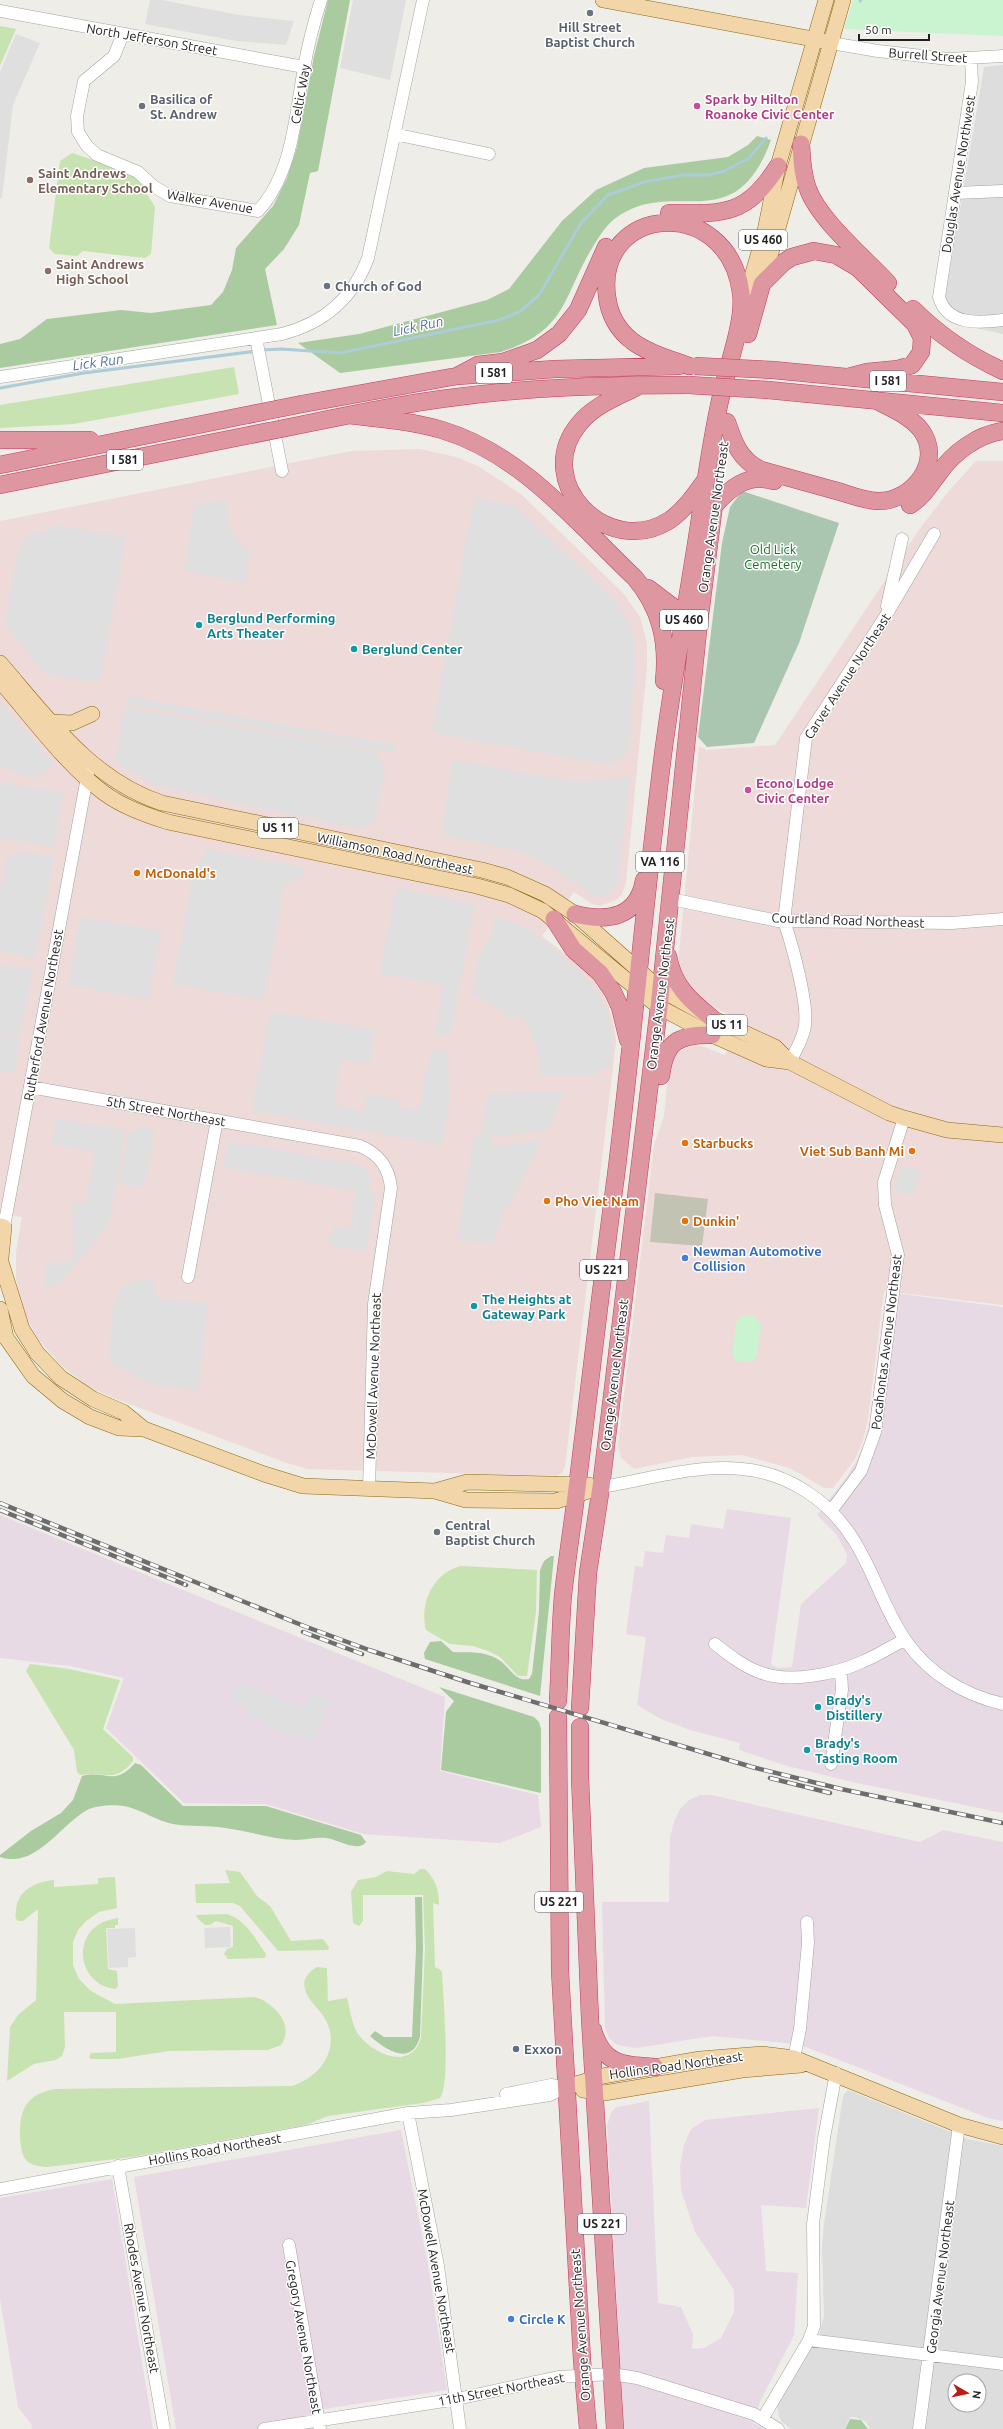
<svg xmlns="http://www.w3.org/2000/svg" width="1003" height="2429" viewBox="0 0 1003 2429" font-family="Ubuntu,sans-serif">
	<rect width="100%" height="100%" fill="#efede7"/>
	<path fill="#ddd" fill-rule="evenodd" d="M1003,65V334L963,325L943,311L984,67Z
		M848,2090L968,2139L1003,2146V2429H870L866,2422L856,2417H850L844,2429H791L782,2422L779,2416L777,2405L782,2393L819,2336L824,2316L822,2246L824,2224L842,2102L844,2094ZM955,2381H979V2405H955Z"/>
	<path fill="#eedad8" d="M420,449L456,457L478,466L522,495L624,594L640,617L647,643V666L626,883L622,894L616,900L600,906L592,904L574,892L542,936L585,970L592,978L607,1002L614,1026L616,1042L565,1467L562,1473L557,1476L308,1469L287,1463L111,1397L86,1385L61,1365L38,1339L23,1310L16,1279V1252L22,1217L0,1213V521L351,451Z
		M976,461H1003V1305L884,1291L868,1419L863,1440L855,1459L833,1488H824L790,1468L742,1455L692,1457L634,1469L621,1458L618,1445L654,1145L664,1116L669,1066L678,1052L694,1045L702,1046L725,1055L741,1020L707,1004L698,997L683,977L678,963L699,746L707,750L775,745L921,527L948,492Z"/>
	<path fill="#e7dae4" d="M886,1292L1003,1307V1813L857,1783L787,1766L739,1750L740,1743L690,1730L661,1719L637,1705L646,1637L626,1634L635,1566L643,1567L645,1551L663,1553L666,1535L689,1538L691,1524L723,1529L727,1509L791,1518L771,1664L778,1668L792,1667L801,1604L846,1563L847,1555L842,1545L836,1534L817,1515L846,1478L857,1460L865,1441L870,1419Z
		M0,1515L445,1697L440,1771L538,1795L541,1827L500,1843L363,1834L266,1804L184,1803L106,1728L124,1678L70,1666L0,1658Z
		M700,1795H711L920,1842L943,1830L1003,1842V2121L988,2118L806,2047L786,2043L712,2036L637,2048L617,2045L609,2038L605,2028L602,1902H669L670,1837L674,1822L680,1809L689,1800Z
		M649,2101L658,2303L681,2307L693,2334L692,2349L704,2348L721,2338L734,2312V2290L695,2232L681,2190L680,2166L684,2145L691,2129L705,2120L819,2108L806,2208L761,2205L766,2271L798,2273L794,2335L760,2402L753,2423L765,2429H624L607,2125L612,2111L617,2107Z
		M401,2130L428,2265L447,2390L311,2411L314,2429H176L134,2177Z
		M112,2179L153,2429H32L31,2424L18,2407L0,2299V2198Z"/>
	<path fill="#c2c3b3" d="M655,1193L708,1199L702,1246L650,1242Z"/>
	<path fill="#c8e3b2" d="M0,26L16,29L0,66Z
		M72,153L127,171L137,178L155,207L151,254L145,258L83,251L77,256L55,254L49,248L60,161Z
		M234,367L239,394L74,424L0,428V405Z
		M461,1566L537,1570L536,1612L527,1676H518L500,1657L488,1651L473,1646L450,1644L426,1630C419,1603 434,1572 461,1566Z
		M30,1664L69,1669L120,1680L103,1729L133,1757V1761C114,1785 104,1770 80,1775L77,1772L74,1750L26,1671Z
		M420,1869H425C436,1880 439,1890 439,1905L433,1903L435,1967L442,1971C443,1993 451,2084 440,2098L423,2103L328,2116L306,2125L133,2157L47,2167C39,2166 33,2166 27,2161C21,2155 21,2145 20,2138C19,2110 26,2094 55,2089L292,2086C322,2076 342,2046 324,2017C318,2007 307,2000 305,1989C302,1979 309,1971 317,1967L327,1968L328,2001L347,1998C350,2009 352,2025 358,2034C374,2055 411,2071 421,2038L425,1949L423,1895H363V1921L359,1926L353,1923L351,1892L358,1880L376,1877L387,1871L414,1874Z
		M225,1870L240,1872L257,1896L270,1906L291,1941L323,1939L329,1947L328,1950L278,1951L240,1906L233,1903H196L195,1884L230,1883Z
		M115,1877L117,1908L99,1912L86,1921L78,1930L73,1942V1965L79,1979L91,1991L115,2004L255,1997C275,2003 295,2026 281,2045L268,2050L169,2051L118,2059H91L89,2057L91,2053L116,2052V2012H64L65,2047L62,2056L56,2060L34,2064L7,2081L10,2027L18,2015L36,2000L38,1909L23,1921H18C14,1918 16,1914 16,1909C19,1889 36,1882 54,1880V1887L98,1884V1878Z
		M226,1914C245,1918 255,1939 266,1954L265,1958L228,1959L224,1954L227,1949L233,1947V1926L216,1921L210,1925H205L197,1918L196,1915Z
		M118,1918V1925H115V1928H106L108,1969L117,1971L118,1986L116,1989C80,1986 70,1938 103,1922C107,1920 113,1919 118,1918Z"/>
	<path fill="#aacaa0" d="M328,0H350L318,171L310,173L299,225L284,249L265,269L277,325L0,368V344L20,339L47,319L121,310L151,313L211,305L223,292L232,270L236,248L273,206L287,178L297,147L314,56Z
		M757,136L771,140C734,241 675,176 617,217C607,224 600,235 594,245C562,296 569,330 501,352L340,373L298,343L359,334L487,300L509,289L562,221L596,190L644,168L728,157L748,145Z
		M551,1556H554L540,1696L425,1659L424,1653L430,1642L441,1641L453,1652C470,1653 483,1650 499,1660C509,1666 515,1682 529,1679L532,1674L539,1611L540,1570L544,1561Z
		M439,1687L534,1717L539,1722L541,1729V1793L441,1770L446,1712L454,1701Z
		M135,1763L141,1765L183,1806H266L361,1835L366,1842C358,1853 337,1839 326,1838C316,1837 307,1840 296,1840C271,1839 249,1831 225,1828C208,1825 190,1827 173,1824C157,1821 144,1811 128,1807C117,1804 97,1805 87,1810C60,1825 36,1869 0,1857V1855L31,1831L61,1813L73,1800L82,1776C106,1770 114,1787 135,1763Z
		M415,1897H422L423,1949L420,2037C411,2067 386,2050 370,2036L375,2031L384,2037H412L416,1949Z
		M850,2419L861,2420L868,2429H845Z"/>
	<path fill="#aac5b0" d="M742,491L839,523L799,643L754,743L707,747L698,737L722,543L730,507Z"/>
	<path fill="#c9f4cf" d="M853,0H1003V36L844,29Z
		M744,1315L755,1317L761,1325L757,1356L751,1362L736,1361L732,1353L737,1320Z"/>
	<path fill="#dfdfdf" d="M150,0H162L239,15L294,21L286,45L236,41L145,24Z
		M353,0H406L390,80L340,68Z
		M16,34L40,43L13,105L2,198H0V72Z
		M474,497L513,505L613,597L629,622L636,645V667L629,748L624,756L609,765L439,734L432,729Z
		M227,499V520L230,527L241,545L250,553L245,583L184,571L194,505Z
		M59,525L126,537L100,683L43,673L4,624L20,541L30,532L42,533Z
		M128,696L396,745L394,753L127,704Z
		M0,702L54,764L37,779L0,767Z
		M124,707L375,751L385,765L375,820L361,829L154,785L114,762Z
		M452,760L566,780L587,781L630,777L617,887L605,896L595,897L545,863L523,852L448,836L442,831Z
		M0,782L63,793L54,847L0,838Z
		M205,848L305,868L304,876L284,885L264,1000L173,984L194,868L203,858Z
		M23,851L54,857L35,959L0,951V892L6,859L13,853Z
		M396,888L475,904L450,1037L434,1034L443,985L380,973Z
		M495,916L520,925L543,939L583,975L598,994L607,1012L611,1029L612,1063L593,1075H540L537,1046L525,1023L517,1015L513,1020L496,1007L472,994L479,955L492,933Z
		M80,917L161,931L149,999L68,985Z
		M0,964L33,970L20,1035L0,1032Z
		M275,1012L375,1030L369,1064L341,1059L334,1105L364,1110L367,1094L399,1100L398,1106L419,1110L431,1049L447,1051L450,1097L442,1145L252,1111L268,1017Z
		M0,1033L20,1037L14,1073L0,1071Z
		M565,1091L547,1131L492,1136L493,1147L542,1139L510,1205L506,1204L493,1244L457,1240L473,1137L480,1136L488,1093Z
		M56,1118L125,1130L109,1224L60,1283L46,1287L44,1263L72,1262L74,1258L72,1202L86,1204L95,1152L51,1144Z
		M137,1126L155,1129L144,1188L118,1184L128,1132L135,1133Z
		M228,1141L357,1164L364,1168L369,1174L370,1191L376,1192L366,1251L329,1245L332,1226L350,1229L356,1191L223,1167Z
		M900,1166L920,1170L915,1196L894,1192Z
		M153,1278L157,1298L208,1303L198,1391L156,1386L112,1364L109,1357L113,1305L118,1291L125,1284Z
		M240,1682L304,1709L311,1692L331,1701L314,1742L277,1731L249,1713L234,1698Z
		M230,1927L231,1947L205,1948L204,1928Z
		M135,1928L136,1957L128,1958V1967L109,1968L107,1929Z"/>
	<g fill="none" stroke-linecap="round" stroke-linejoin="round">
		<path stroke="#acccd8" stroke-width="3" d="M860,1L861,0
			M262,350L281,349L340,353L499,320L519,312L539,295L581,223L608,195L644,182L682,175H709L724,171L749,158L766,138
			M0,388L84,373L257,351"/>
		<g stroke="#a3a3a3" stroke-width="13">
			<path id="minor" d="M0,11L304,67
				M123,34L114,56L84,81L77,116L78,132L87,146L97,155L138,172L153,186L170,196L258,211C293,173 295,116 304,68C308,45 314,22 321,0
				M831,43L878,51L949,59L1003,56
				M971,59L972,82L939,297C947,326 980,323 1003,320
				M394,134L489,154
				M955,193L1003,191
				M256,338L282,471
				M0,377L282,334C324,323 353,299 368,258L423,0
				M887,606L902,539
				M671,899L778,921L952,923L1003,919
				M790,1062C795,1051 804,1038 805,1025C808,1002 792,944 784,921L806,738L885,617L934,534
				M30,1087L360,1146C379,1154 389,1167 391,1188L374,1304L369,1489
				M4,1227L88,772
				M188,1277L217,1120
				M601,1487C646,1480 695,1464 742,1469C787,1473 829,1500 853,1539C874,1571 884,1610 906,1641C929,1674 964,1695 1003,1704
				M831,1511L861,1471L875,1432L898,1255L885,1205L884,1182L904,1118
				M715,1644C729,1655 743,1666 759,1672C788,1684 837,1674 864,1661C879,1655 891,1646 905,1640
				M831,1764L842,1690L841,1670
				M794,2058L800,2029L808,1943L807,1922
				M506,2094L551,2085L564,2087
				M408,2113L438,2266L460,2429
				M118,2166L164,2429
				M0,2189L408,2113L451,2110L550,2095L566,2087
				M289,2245L320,2429
				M809,2340L1003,2364
				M763,2418L809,2340L814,2326L813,2224L824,2138L836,2073
				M264,2429L457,2399L558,2377L612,2374L637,2378L754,2414L778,2429
				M919,2429L959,2125"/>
		</g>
		<g stroke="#8b6810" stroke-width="16">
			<path id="major" d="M603,0L824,41
				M762,284L843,0
				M743,308L765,231L778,166L826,0
				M0,663C47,717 91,780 162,803L482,870L507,877L545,894L575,914L661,990L712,1018L775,1047L790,1062
				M0,681C32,717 65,764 104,793C123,807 146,815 168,822L477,886L509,895L543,911L659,1007L712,1035L766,1059L790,1062L889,1113L904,1118L947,1130L1003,1135
				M52,722L72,723L92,714
				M0,1226L4,1227L0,1268
				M1,1262L22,1329L37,1353L61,1378L93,1399L123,1412L144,1429L264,1474L303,1486L435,1491L466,1500L556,1501L601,1487
				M0,1309L6,1338
				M0,1329L33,1376L63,1401L90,1417L119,1428L144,1429
				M435,1491L467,1482L589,1485
				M566,2087L603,2076L700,2059L762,2054L794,2058L959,2125L1003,2137
				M583,2090L604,2093L742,2070L801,2065"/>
		</g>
		<g stroke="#c83963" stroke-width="18">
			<path id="highway" d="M801,144C802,159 802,174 808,189C819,220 865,258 888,283
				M669,213C724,214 746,216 778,166
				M913,309C939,335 970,356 1003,371
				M748,334L762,284L784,262L792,257L814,251L836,255L858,268L915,324L922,338L921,352L912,365L898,369L867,372L848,377
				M773,370L1003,392
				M457,376L478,365L503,362L537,350L559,334L578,310L606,247
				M637,387C617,397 593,406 579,424C531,482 608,560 670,520C684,510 694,496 704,482
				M768,390L1003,413
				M302,404L457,376L555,369L679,366
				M349,415C380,419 412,421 442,430C522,454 577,523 635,578C661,609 668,642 664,681
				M727,422C734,443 740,460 761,470C786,477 812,484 837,491C851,495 865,501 879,501C913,501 944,461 921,430C910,416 891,408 875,400
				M305,424C353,414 401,404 449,398C529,387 609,385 689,385
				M0,440H90
				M0,465L247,415
				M0,485L250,435
				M910,505C923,497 930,485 939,473C954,452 977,435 1003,431
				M713,507C730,488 747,473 774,481
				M648,588L685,616
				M575,914C607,922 638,918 644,880
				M554,919L573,949L600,973L613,992L620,1007L628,1040
				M668,956C673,985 689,1000 712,1018
				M661,1076C665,1042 678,1034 712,1035
				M558,1701C560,1666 560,1630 563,1595C568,1551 575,1508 580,1464C592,1367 603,1271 616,1175C633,1037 645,899 662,762C672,681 688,599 700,518C706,477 712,436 721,396C727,366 745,322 741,293C728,193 595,205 607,296C609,314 618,330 632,341C648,353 670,359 689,366
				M580,1708L588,1573L601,1487L659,1007L698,631L714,505
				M558,1717L560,1971L582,2360L588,2429
				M580,1727V1777L590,2019L615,2429
				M593,2030C603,2065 623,2065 655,2067"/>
		</g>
		<use href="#minor" stroke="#fff" stroke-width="12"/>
		<use href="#major" stroke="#f2d6a9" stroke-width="15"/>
		<use href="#highway" stroke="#de97a1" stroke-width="17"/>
		<g stroke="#6d6d6d" stroke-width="4.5">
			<path id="rail" d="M0,1503L304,1626L369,1650L467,1682L752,1767L841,1789L1003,1823
				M0,1510L186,1585
				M303,1632L362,1654
				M770,1778L830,1793"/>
		</g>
		<use href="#rail" stroke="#fff" stroke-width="3" stroke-dasharray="9" stroke-linecap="butt"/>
		<g stroke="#c83963" stroke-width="18" stroke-linecap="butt">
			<path id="highway-bridge" d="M695,366L773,370
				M689,385L768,390
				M247,415L302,404
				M250,435L305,424"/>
		</g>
		<use href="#highway-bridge" stroke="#de97a1" stroke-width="17"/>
	</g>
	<g fill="#6b7280" stroke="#fff" stroke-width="1.5">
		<circle cx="590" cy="13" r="4"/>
		<circle cx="142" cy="106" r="4"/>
		<circle cx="327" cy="286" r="4"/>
		<circle cx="437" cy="1532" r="4"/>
	</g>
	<g fill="#d1479c" stroke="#fff" stroke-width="1.5">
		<circle cx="697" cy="106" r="4"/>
		<circle cx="748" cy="790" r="4"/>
	</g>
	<g fill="#8d6e63" stroke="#fff" stroke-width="1.5">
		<circle cx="30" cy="180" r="4"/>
		<circle cx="48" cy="271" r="4"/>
	</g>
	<g fill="#0f9aa8" stroke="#fff" stroke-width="1.5">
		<circle cx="199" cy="625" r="4"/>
		<circle cx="354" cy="649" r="4"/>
		<circle cx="474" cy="1306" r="4"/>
		<circle cx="818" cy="1707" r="4"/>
		<circle cx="807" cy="1750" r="4"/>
	</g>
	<g fill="#e8710a" stroke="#fff" stroke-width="1.5">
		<circle cx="137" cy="873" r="4"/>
		<circle cx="685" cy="1143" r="4"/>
		<circle cx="912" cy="1151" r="4"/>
		<circle cx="547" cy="1201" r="4"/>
		<circle cx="685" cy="1221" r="4"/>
	</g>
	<g fill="#3f7fe0" stroke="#fff" stroke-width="1.5">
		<circle cx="685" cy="1258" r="4"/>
		<circle cx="511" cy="2319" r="4"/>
	</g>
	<circle fill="#5c6f8a" stroke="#fff" stroke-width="1.5" cx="516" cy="2049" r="4"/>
	<g text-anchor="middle" stroke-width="3" stroke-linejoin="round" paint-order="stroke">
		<g fill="#fff" stroke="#626262" stroke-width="1">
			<rect x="739" y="230" width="48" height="20" rx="3"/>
			<rect x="476" y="363" width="36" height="20" rx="3"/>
			<rect x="870" y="371" width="36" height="20" rx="3"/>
			<rect x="107" y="450" width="36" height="20" rx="3"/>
			<rect x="660" y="610" width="48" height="20" rx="3"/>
			<rect x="258" y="818" width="40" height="20" rx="3"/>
			<rect x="636" y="852" width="48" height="20" rx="3"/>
			<rect x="707" y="1015" width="40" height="20" rx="3"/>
			<rect x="580" y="1260" width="48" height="20" rx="3"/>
			<rect x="535" y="1892" width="48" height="20" rx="3"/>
			<rect x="578" y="2214" width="48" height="20" rx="3"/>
		</g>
		<g font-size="12" font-weight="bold" fill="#1f1f1f">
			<text x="763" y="244">US 460</text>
			<text x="494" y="377">I 581</text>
			<text x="888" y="385">I 581</text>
			<text x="125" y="464">I 581</text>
			<text x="684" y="624">US 460</text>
			<text x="278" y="832">US 11</text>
			<text x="660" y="866">VA 116</text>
			<text x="727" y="1029">US 11</text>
			<text x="604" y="1274">US 221</text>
			<text x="559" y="1906">US 221</text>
			<text x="602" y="2228">US 221</text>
		</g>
		<g font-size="13" font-weight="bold" fill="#5b616d" stroke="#fff" text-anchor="start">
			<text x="590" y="32" text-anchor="middle">Hill Street<tspan x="590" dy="15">Baptist Church</tspan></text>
			<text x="150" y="104">Basilica of<tspan x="150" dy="15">St. Andrew</tspan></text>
			<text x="335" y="291">Church of God</text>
			<text x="445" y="1530">Central<tspan x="445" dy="15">Baptist Church</tspan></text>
		</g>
		<g font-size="13" fill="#1f1f1f" stroke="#fff">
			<text transform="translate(152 39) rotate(10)" y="5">North Jefferson Street</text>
			<text transform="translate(928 55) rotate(4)" y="5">Burrell Street</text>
			<text transform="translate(300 94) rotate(-80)" y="5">Celtic Way</text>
			<text transform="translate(958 174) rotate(-81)" y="5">Douglas Avenue Northwest</text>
			<text transform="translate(210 201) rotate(10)" y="5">Walker Avenue</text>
			<text transform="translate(713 517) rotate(-82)" y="5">Orange Avenue Northeast</text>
			<text transform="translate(847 676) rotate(-57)" y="5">Carver Avenue Northeast</text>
			<text transform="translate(395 853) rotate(12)" y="5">Williamson Road Northeast</text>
			<text transform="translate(848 920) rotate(2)" y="5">Courtland Road Northeast</text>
			<text transform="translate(660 994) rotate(-83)" y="5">Orange Avenue Northeast</text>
			<text transform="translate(43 1015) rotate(-80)" y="5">Rutherford Avenue Northeast</text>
			<text transform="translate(166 1111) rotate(10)" y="5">5th Street Northeast</text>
			<text transform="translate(886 1342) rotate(-83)" y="5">Pocahontas Avenue Northeast</text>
			<text transform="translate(614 1375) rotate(-83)" y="5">Orange Avenue Northeast</text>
			<text transform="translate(373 1376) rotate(-88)" y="5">McDowell Avenue Northeast</text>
			<text transform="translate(676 2065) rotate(-8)" y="5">Hollins Road Northeast</text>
			<text transform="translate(215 2149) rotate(-10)" y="5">Hollins Road Northeast</text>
			<text transform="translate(437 2271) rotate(80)" y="5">McDowell Avenue Northeast</text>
			<text transform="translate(940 2277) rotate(-83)" y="5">Georgia Avenue Northeast</text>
			<text transform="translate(142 2298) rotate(80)" y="5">Rhodes Avenue Northeast</text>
			<text transform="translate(580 2325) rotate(-94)" y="5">Orange Avenue Northeast</text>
			<text transform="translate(304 2337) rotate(80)" y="5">Gregory Avenue Northeast</text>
			<text transform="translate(501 2389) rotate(-11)" y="5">11th Street Northeast</text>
		</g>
		<g font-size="13" font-weight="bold" fill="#b23c85" stroke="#fff" text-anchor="start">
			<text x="705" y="104">Spark by Hilton<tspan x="705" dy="15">Roanoke Civic Center</tspan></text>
			<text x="756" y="788">Econo Lodge<tspan x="756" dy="15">Civic Center</tspan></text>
		</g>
		<g font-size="13" font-weight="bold" fill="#785e54" stroke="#fff" text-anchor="start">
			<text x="38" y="178">Saint Andrews<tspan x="38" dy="15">Elementary School</tspan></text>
			<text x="56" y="269">Saint Andrews<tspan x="56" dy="15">High School</tspan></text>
		</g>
		<g font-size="13" fill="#187324" stroke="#fff">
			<text x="773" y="554">Old Lick<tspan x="773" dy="15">Cemetery</tspan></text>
		</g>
		<g font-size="13" font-weight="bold" fill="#0d838f" stroke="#fff" text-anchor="start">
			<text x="207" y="623">Berglund Performing<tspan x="207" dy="15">Arts Theater</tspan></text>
			<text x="362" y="654">Berglund Center</text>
			<text x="482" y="1304">The Heights at<tspan x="482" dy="15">Gateway Park</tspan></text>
			<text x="826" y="1705">Brady's<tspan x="826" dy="15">Distillery</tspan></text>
			<text x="815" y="1748">Brady's<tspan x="815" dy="15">Tasting Room</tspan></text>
		</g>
		<g font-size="13" font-weight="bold" fill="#c56008" stroke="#fff" text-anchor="start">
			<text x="145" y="878">McDonald's</text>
			<text x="693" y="1148">Starbucks</text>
			<text x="904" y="1156" text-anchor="end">Viet Sub Banh Mi</text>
			<text x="555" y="1206">Pho Viet Nam</text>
			<text x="693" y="1226">Dunkin'</text>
		</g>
		<g font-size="13" font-weight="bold" fill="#366cbe" stroke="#fff" text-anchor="start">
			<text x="693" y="1256">Newman Automotive<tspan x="693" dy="15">Collision</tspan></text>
			<text x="519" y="2324">Circle K</text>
		</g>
		<g font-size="13" font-weight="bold" fill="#4e5e75" stroke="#fff" text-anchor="start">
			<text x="524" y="2054">Exxon</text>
		</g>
		<g font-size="14" font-style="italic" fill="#53749e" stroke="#fff">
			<text transform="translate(418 326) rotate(-12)" y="5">Lick Run</text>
			<text transform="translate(98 362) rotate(-8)" y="5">Lick Run</text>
		</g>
	</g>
	<g transform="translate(967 2393) rotate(99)"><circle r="19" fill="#ffffff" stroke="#a5a5a5"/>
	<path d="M0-3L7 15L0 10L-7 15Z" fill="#b91e16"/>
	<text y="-6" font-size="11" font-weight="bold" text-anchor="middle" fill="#1f1f1f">N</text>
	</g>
	<path d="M859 34v6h70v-6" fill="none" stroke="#1f1f1f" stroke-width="2"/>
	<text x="865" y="34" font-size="12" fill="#1f1f1f" stroke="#ffffff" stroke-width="3" paint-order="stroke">50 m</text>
</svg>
